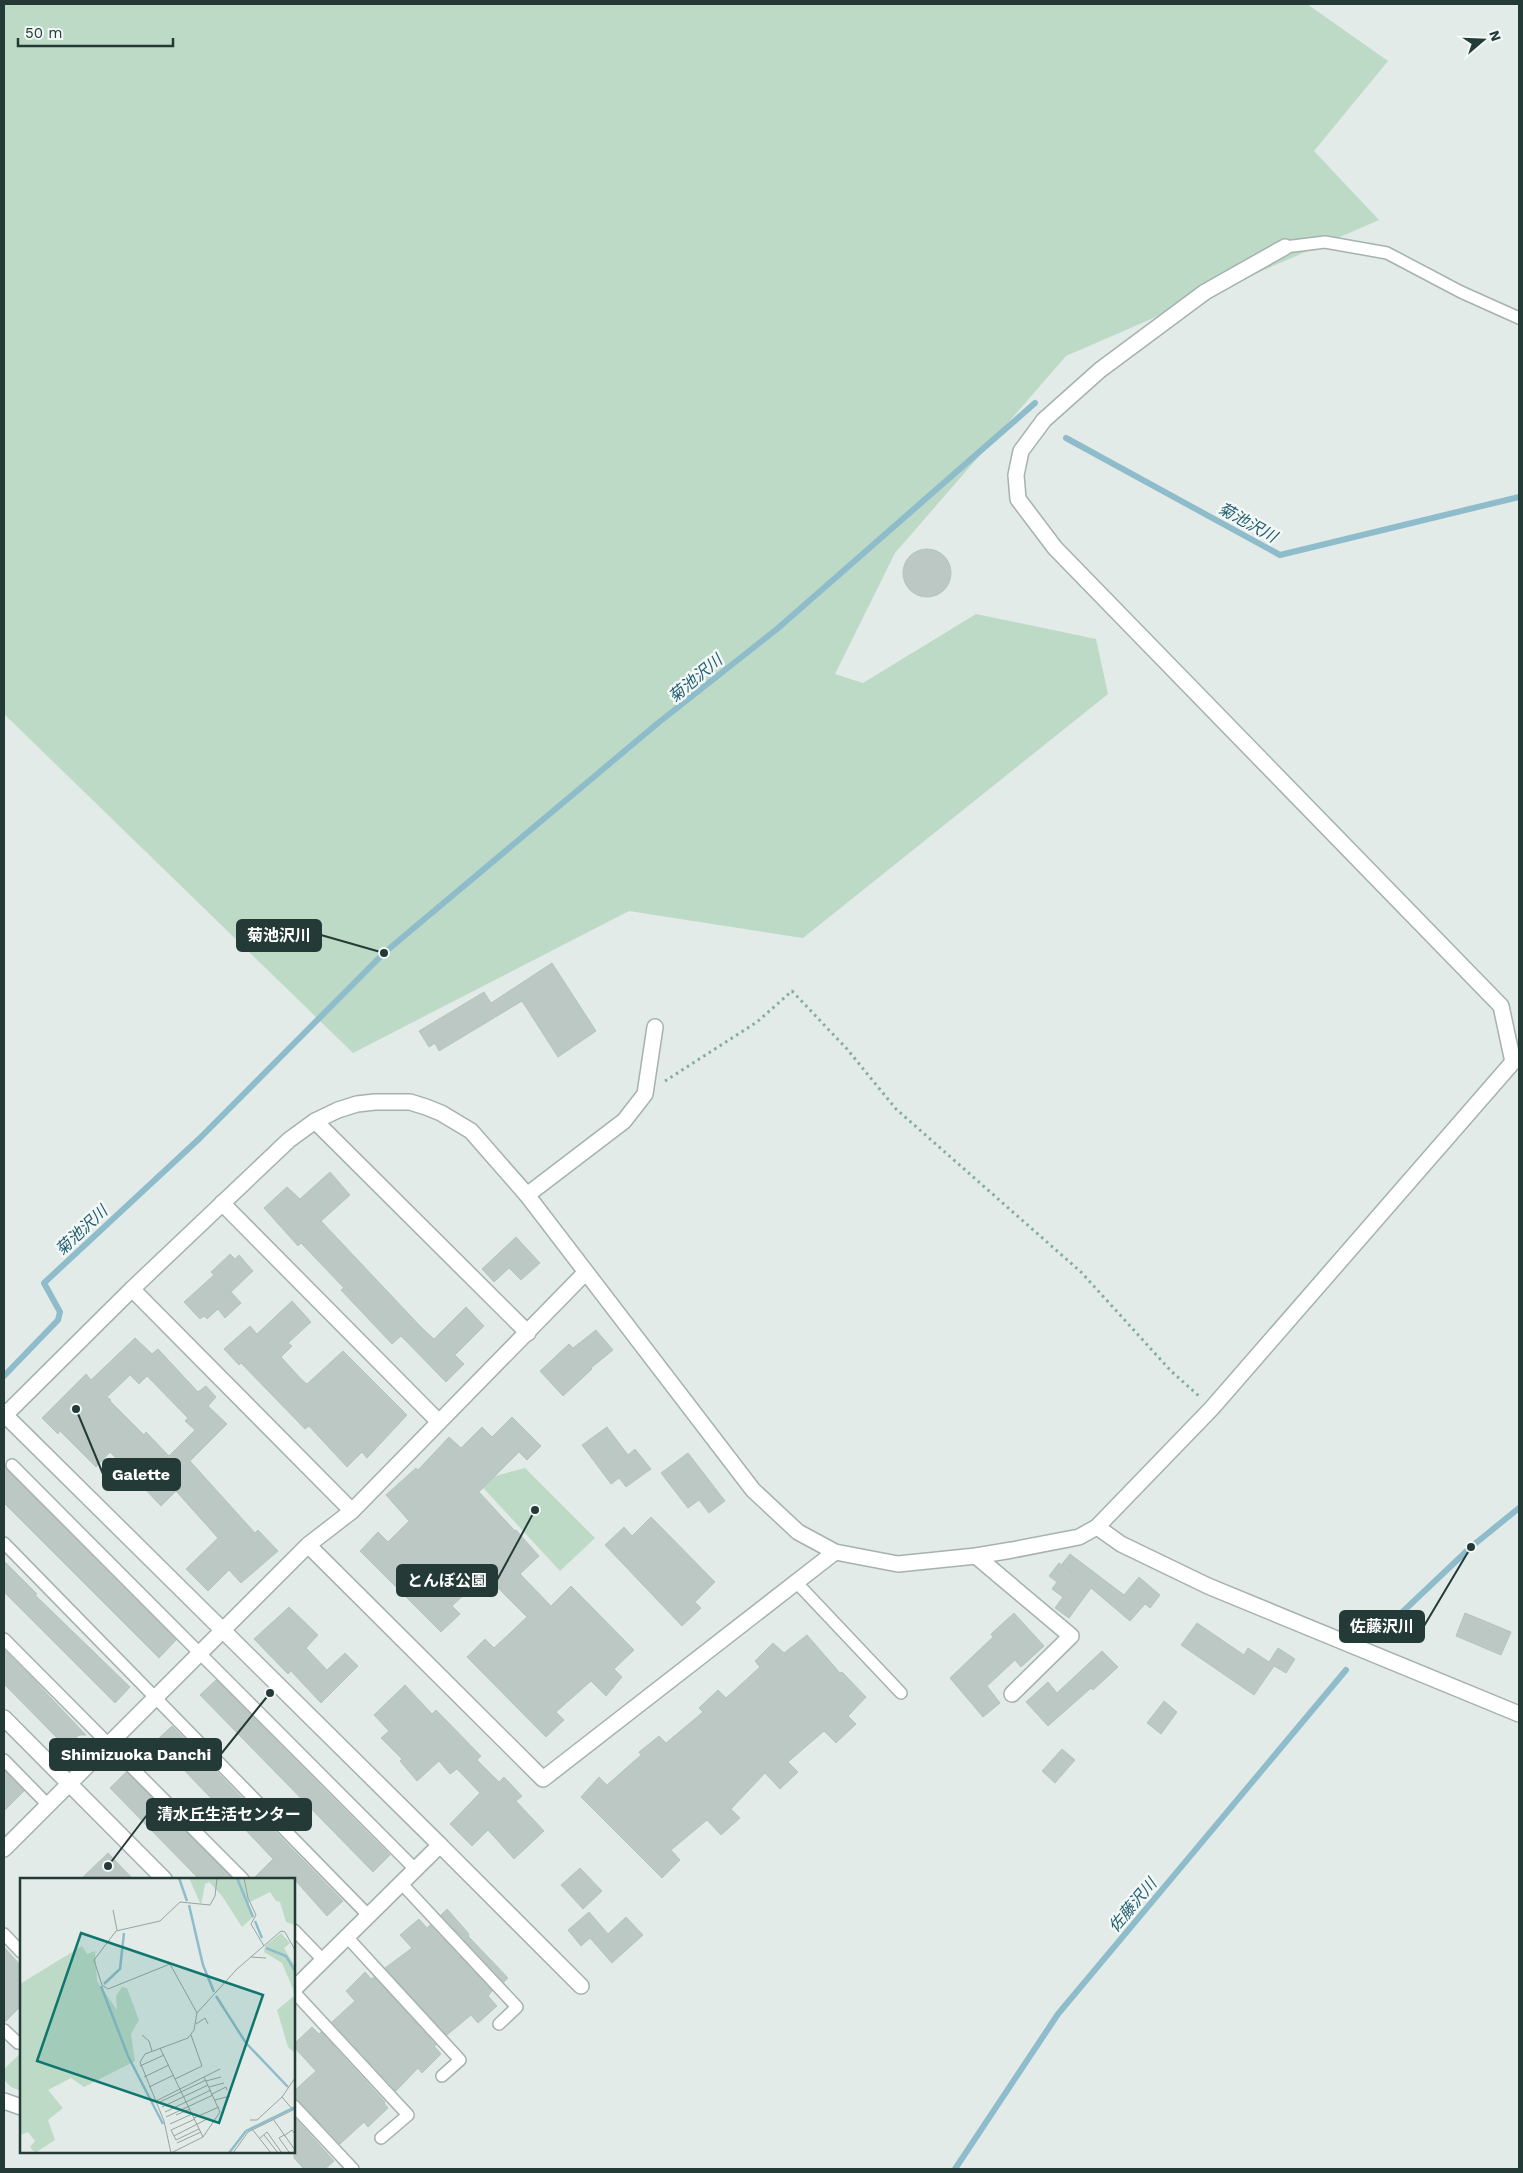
<svg xmlns="http://www.w3.org/2000/svg" width="1523" height="2173" viewBox="0 0 1523 2173" font-family="'Work Sans','Noto Sans JP',sans-serif">
	<rect width="100%" height="100%" fill="#e2ebe8"/>
	<path fill="#bddac7" d="M4,4H1307L1388,61L1314,151L1379,220L1066,356L895,553L835,674L863,683L976,614L1096,639L1108,694L803,938L629,911L353,1053L4,714Z
		M525,1468L595,1538L560,1571L477,1481Z
		M21,2053V2091L11,2087L4,2080V2069Z"/>
	<g fill="none" stroke-linecap="round" stroke-linejoin="round">
		<path stroke="#8fbccb" stroke-width="6" d="M1066,438L1280,555L1519,497
			M4,1376L58,1320L60,1312L44,1283L200,1138L384,953L658,723L777,629L1035,403
			M1375,1638L1471,1547L1519,1508
			M955,2169L1058,2014L1346,1670"/>
	</g>
	<path fill="#bbc8c4" stroke="#b5c4bf" fill-rule="evenodd" d="M903 573a24 24 0 1 1 48 0a24 24 0 1 1-48 0Z
		M552,963L596,1031L558,1057L522,1001L439,1051L435,1043L429,1047L419,1031L484,992L491,1003Z
		M330,1172L350,1195L321,1221L422,1328L434,1339L466,1307L484,1326L455,1355L464,1364L446,1382L401,1336L392,1344L341,1290L344,1288L301,1243L298,1246L264,1208L287,1187L300,1199Z
		M516,1237L540,1263L521,1280L509,1268L494,1282L482,1269Z
		M230,1254L235,1259L239,1255L253,1271L231,1292L241,1303L225,1318L218,1309L207,1319L204,1316L200,1319L184,1302L214,1275L211,1272Z
		M292,1301L311,1322L288,1343L292,1346L281,1357L302,1380L307,1384L343,1351L407,1415L367,1458L362,1452L347,1467L309,1426L305,1429L241,1363L239,1365L224,1349L250,1326L257,1334Z
		M596,1330L613,1350L591,1368L592,1369L563,1396L540,1371L569,1344L573,1348Z
		M135,1338L152,1354L158,1349L198,1392L206,1386L216,1397L208,1406L227,1424L190,1461L255,1533L258,1530L278,1551L241,1583L229,1570L208,1591L186,1569L218,1538L176,1491L161,1506L110,1452L96,1467L60,1431L58,1434L42,1418L86,1374L91,1380ZM130,1375L139,1384L147,1376L188,1418L185,1421L195,1430L169,1456L146,1432L144,1435L110,1401L111,1400L107,1397Z
		M512,1417L541,1446L527,1460L519,1452L479,1492L515,1531L516,1530L539,1556L520,1574L551,1606L571,1586L634,1650L614,1669L622,1677L606,1696L591,1681L556,1712L564,1720L546,1737L467,1657L485,1639L494,1648L527,1617L485,1575L452,1606L460,1614L441,1632L360,1551L378,1532L388,1542L409,1521L386,1495L416,1468L418,1470L449,1437L461,1448L482,1427L492,1437Z
		M607,1427L628,1455L635,1449L651,1469L626,1487L619,1478L611,1484L582,1445Z
		M688,1453L725,1501L709,1513L699,1500L688,1508L661,1473Z
		M4,1464L7,1470L176,1640L159,1658L4,1503Z
		M651,1517L715,1582L695,1602L701,1608L682,1626L605,1545L624,1527L632,1536Z
		M1070,1554L1124,1595L1139,1577L1160,1595L1150,1608L1145,1604L1130,1621L1091,1588L1069,1618L1055,1608L1063,1597L1052,1589L1057,1582L1049,1576L1059,1563L1072,1573L1062,1564Z
		M4,1561L37,1594L35,1595L130,1687L115,1703L4,1592Z
		M289,1607L318,1635L306,1648L327,1670L345,1653L358,1666L321,1703L291,1671L288,1674L254,1639Z
		M1014,1613L1044,1646L1021,1667L1015,1660L987,1686L1000,1703L983,1717L950,1678L993,1637L991,1634Z
		M1465,1613L1511,1632L1501,1655L1456,1636Z
		M1197,1623L1244,1655L1248,1648L1269,1662L1278,1648L1295,1659L1286,1673L1274,1666L1254,1695L1181,1645Z
		M807,1635L840,1673L842,1672L866,1697L848,1716L856,1724L836,1743L824,1731L788,1762L798,1772L780,1789L765,1773L731,1809L740,1818L721,1835L707,1820L671,1850L680,1860L662,1878L581,1797L599,1777L607,1785L641,1755L639,1752L659,1736L666,1743L703,1712L699,1708L718,1690L726,1698L760,1667L755,1661L773,1643L784,1653Z
		M4,1650L32,1678L86,1735H79L66,1747L4,1684Z
		M1102,1651L1118,1667L1093,1690L1091,1688L1048,1726L1026,1702L1048,1682L1057,1693Z
		M216,1680L390,1855L373,1872L200,1695Z
		M405,1685L432,1714L436,1710L481,1756L477,1760L499,1782L504,1777L522,1796L516,1801L544,1831L514,1859L488,1830L472,1846L450,1824L480,1793L457,1769L450,1774L439,1761L417,1781L400,1761L402,1759L381,1738L389,1731L374,1715Z
		M1164,1701L1177,1712L1161,1734L1147,1723Z
		M172,1726L343,1901L327,1916L294,1879H253L273,1859L239,1823L237,1825L156,1741Z
		M1062,1749L1075,1760L1055,1783L1042,1771Z
		M4,1770L24,1791L4,1811Z
		M126,1772L233,1879H199L110,1788Z
		M108,1853L133,1879H81Z
		M580,1868L602,1891L583,1909L561,1885Z
		M447,1909L469,1934L468,1936L508,1978L504,1982L441,1915Z
		M589,1912L608,1934L626,1917L643,1935L612,1963L590,1938L581,1946L568,1930Z
		M419,1919L427,1928L430,1925L492,1991L488,1996L497,2006L478,2023L471,2015L447,2035L385,1968L412,1948L400,1935Z
		M4,1947L21,1966V2006L4,2023Z
		M365,1972L371,1979L374,1977L436,2045L434,2046L441,2054L422,2073L418,2068L396,2091L332,2022L355,2001L346,1991Z
		M312,2027L319,2034L321,2032L385,2102L384,2103L388,2108L368,2127L364,2122L340,2144L299,2101L294,2099V2091L316,2071L294,2047V2044Z
		M294,2117L334,2161L325,2169H304L294,2158Z"/>
	<g fill="none" stroke-linecap="round" stroke-linejoin="round">
		<g stroke="#a5b2af" stroke-width="14">
			<path id="service" d="M1285,247L1325,242L1387,253L1461,292L1519,318
				M12,1465L415,1869
				M4,1543L368,1915
				M796,1582L901,1693
				M4,1639L243,1879
				M4,1760L48,1805
				M401,1883L517,2007L499,2024
				M294,1930L323,1960
				M4,1934L21,1952
				M347,1937L460,2060L442,2076
				M294,1992L408,2115L381,2138
				M4,2030L18,2043
				M294,2106L353,2169"/>
		</g>
		<g stroke="#a5b2af" stroke-width="18">
			<path id="minor" d="M1285,247L1205,292L1100,370L1044,420L1021,451L1016,475L1018,499L1055,548L1501,1006L1513,1062L1212,1408L1097,1527L1121,1544L1208,1586L1519,1714
				M315,1121L528,1333
				M527,1195L624,1121L645,1094L655,1027
				M222,1203L439,1422
				M132,1289L352,1511
				M976,1556L1071,1636L1012,1694
				M4,1718L164,1879
				M440,1845L581,1986"/>
		</g>
		<g stroke="#a5b2af" stroke-width="18">
			<path id="tertiary" d="M5,1415L440,1845L294,1989
				M4,1416L132,1289L289,1140L315,1121L338,1110L357,1104L375,1102H410L426,1107L441,1113L471,1131L527,1195L753,1490L798,1532L835,1552L898,1564L976,1556L1012,1550L1079,1537L1097,1527
				M308,1545L352,1511L586,1272
				M4,1849L308,1545L543,1779L835,1552
				M4,2101L21,2107"/>
		</g>
		<path stroke="#85aca3" stroke-width="3" stroke-dasharray="2.5 4" stroke-linecap="butt" d="M665,1081L757,1022L792,991L847,1049L896,1109L1081,1272L1171,1371L1200,1397"/>
		<use href="#service" stroke="#fff" stroke-width="11"/>
		<use href="#minor" stroke="#fff" stroke-width="15"/>
		<use href="#tertiary" stroke="#fff" stroke-width="15"/>
	</g>
	<g text-anchor="middle" stroke-width="5" stroke-linejoin="round" paint-order="stroke">
		<g font-size="16" font-style="italic" fill="#235d71" stroke="#f2f8f5">
			<text transform="translate(1248 522) rotate(29)" y="6">菊池沢川</text>
			<text transform="translate(695 678) rotate(-40)" y="6">菊池沢川</text>
			<text transform="translate(81 1230) rotate(-43)" y="6">菊池沢川</text>
			<text transform="translate(1132 1905) rotate(-50)" y="6">佐藤沢川</text>
		</g>
	</g>
	<g transform="translate(20 1878)">
		<rect width="275" height="275" fill="#e2ebe8"/>
		<path d="M169,0H275V47L266,44L260,24L256,23L250,14L228,25L234,38L222,49L202,18L189,4L185,6L181,27ZM261,55L270,65L264,70L275,88V175L268,169L257,132L274,118L273,111L262,85L244,74L245,68ZM62,68L67,76L75,73L77,103L97,132L96,118L102,109L107,110L119,142L111,156L115,183L64,209L51,200L28,212L43,230L28,242L35,262L15,275L10,269L15,263L8,254L0,257V106Z" fill="#bddac7"/>
		<path fill="none" stroke="#8fbccb" stroke-width="2.5" d="M159,0L167,23M217,0L233,39M169,27L183,87L194,114M235,43L242,60M246,70L266,78L275,93M84,106L100,91L104,55M81,108L108,178L143,246M196,118L226,165L268,209M209,275L226,253L275,229"/>
		<path fill="none" stroke="#96a4a1" stroke-width="1" d="M224,0L228,20L236,37L231,46L244,68M93,32L97,52M231,79L246,80M177,135L217,91L261,53L265,54L275,72M176,146L185,140L188,146M122,157L129,163L132,173M171,157L182,188L155,201L183,259M140,170L155,201M120,188L144,177M124,199L149,187M186,203L201,199M129,209L154,197M189,209L204,205M192,216L206,209L207,212M195,222L210,218M136,223L200,191M140,224L186,202M142,229L188,207M273,232L262,219L275,200M145,234L191,212M156,237L170,231M146,239L193,217M174,240L199,229M175,241L151,252L156,262L179,251M253,241L275,272M230,242H237L262,219M150,246L172,236M232,251L251,275M244,257L258,275M264,257L259,260L269,274M154,258L189,240M264,258L272,252L275,256M240,260L247,254L262,275M157,265L181,254M151,275L144,243L120,184L125,176L168,160L174,152L177,135L150,86L88,111L82,107L74,82L96,53L140,43L160,24L190,27L195,18L197,0M151,275L183,259L200,234L184,199M213,275L228,254L275,231"/>
		<path fill="#0f766e" fill-opacity="0.15" stroke="#0f766e" stroke-width="2.5" d="M61,55L243,117L199,245L17,183Z"/>
		<rect width="275" height="275" fill="none" stroke="#243a36" stroke-width="2.5"/>
	</g>
	<path fill="none" stroke="#243a36" stroke-width="2" d="M384 953L321 935M76 1409L103 1474M535 1510L497 1580M1471 1547L1424 1626M270 1693L221 1754M108 1866L147 1815"/>
	<g fill="#243a36" stroke="#f2f8f5" stroke-width="2">
		<circle cx="384" cy="953" r="5"/>
		<circle cx="76" cy="1409" r="5"/>
		<circle cx="535" cy="1510" r="5"/>
		<circle cx="1471" cy="1547" r="5"/>
		<circle cx="270" cy="1693" r="5"/>
		<circle cx="108" cy="1866" r="5"/>
	</g>
	<g fill="#243a36" stroke="#243a36" stroke-width="2">
		<rect x="237" y="920" width="84" height="31" rx="5"/>
		<rect x="103" y="1459" width="77" height="31" rx="5"/>
		<rect x="397" y="1565" width="100" height="31" rx="5"/>
		<rect x="1340" y="1611" width="84" height="31" rx="5"/>
		<rect x="50" y="1739" width="171" height="31" rx="5"/>
		<rect x="147" y="1799" width="164" height="31" rx="5"/>
	</g>
	<g font-size="16" text-anchor="middle" font-weight="bold" fill="#fff">
		<text x="279" y="941">菊池沢川</text>
		<text x="141" y="1480">Galette</text>
		<text x="447" y="1586">とんぼ公園</text>
		<text x="1382" y="1632">佐藤沢川</text>
		<text x="136" y="1760">Shimizuoka Danchi</text>
		<text x="229" y="1820">清水丘生活センター</text>
	</g>
	<rect width="1523" height="2173" fill="none" stroke="#243a36" stroke-width="10"/>
	<g transform="translate(1483 40) rotate(71)" stroke="#f2f8f5" stroke-width="4" paint-order="stroke">
	<path d="M0-4L9 19L0 12L-9 19Z" fill="#243a36"/>
	<text y="-8" font-size="14" font-weight="bold" text-anchor="middle" fill="#243a36">N</text>
	</g>
	<path d="M18 38v8h155v-8" fill="none" stroke="#243a36" stroke-width="2.5"/>
	<text x="25" y="38" font-size="15" fill="#243a36" stroke="#f2f8f5" stroke-width="4" paint-order="stroke">50 m</text>
</svg>
